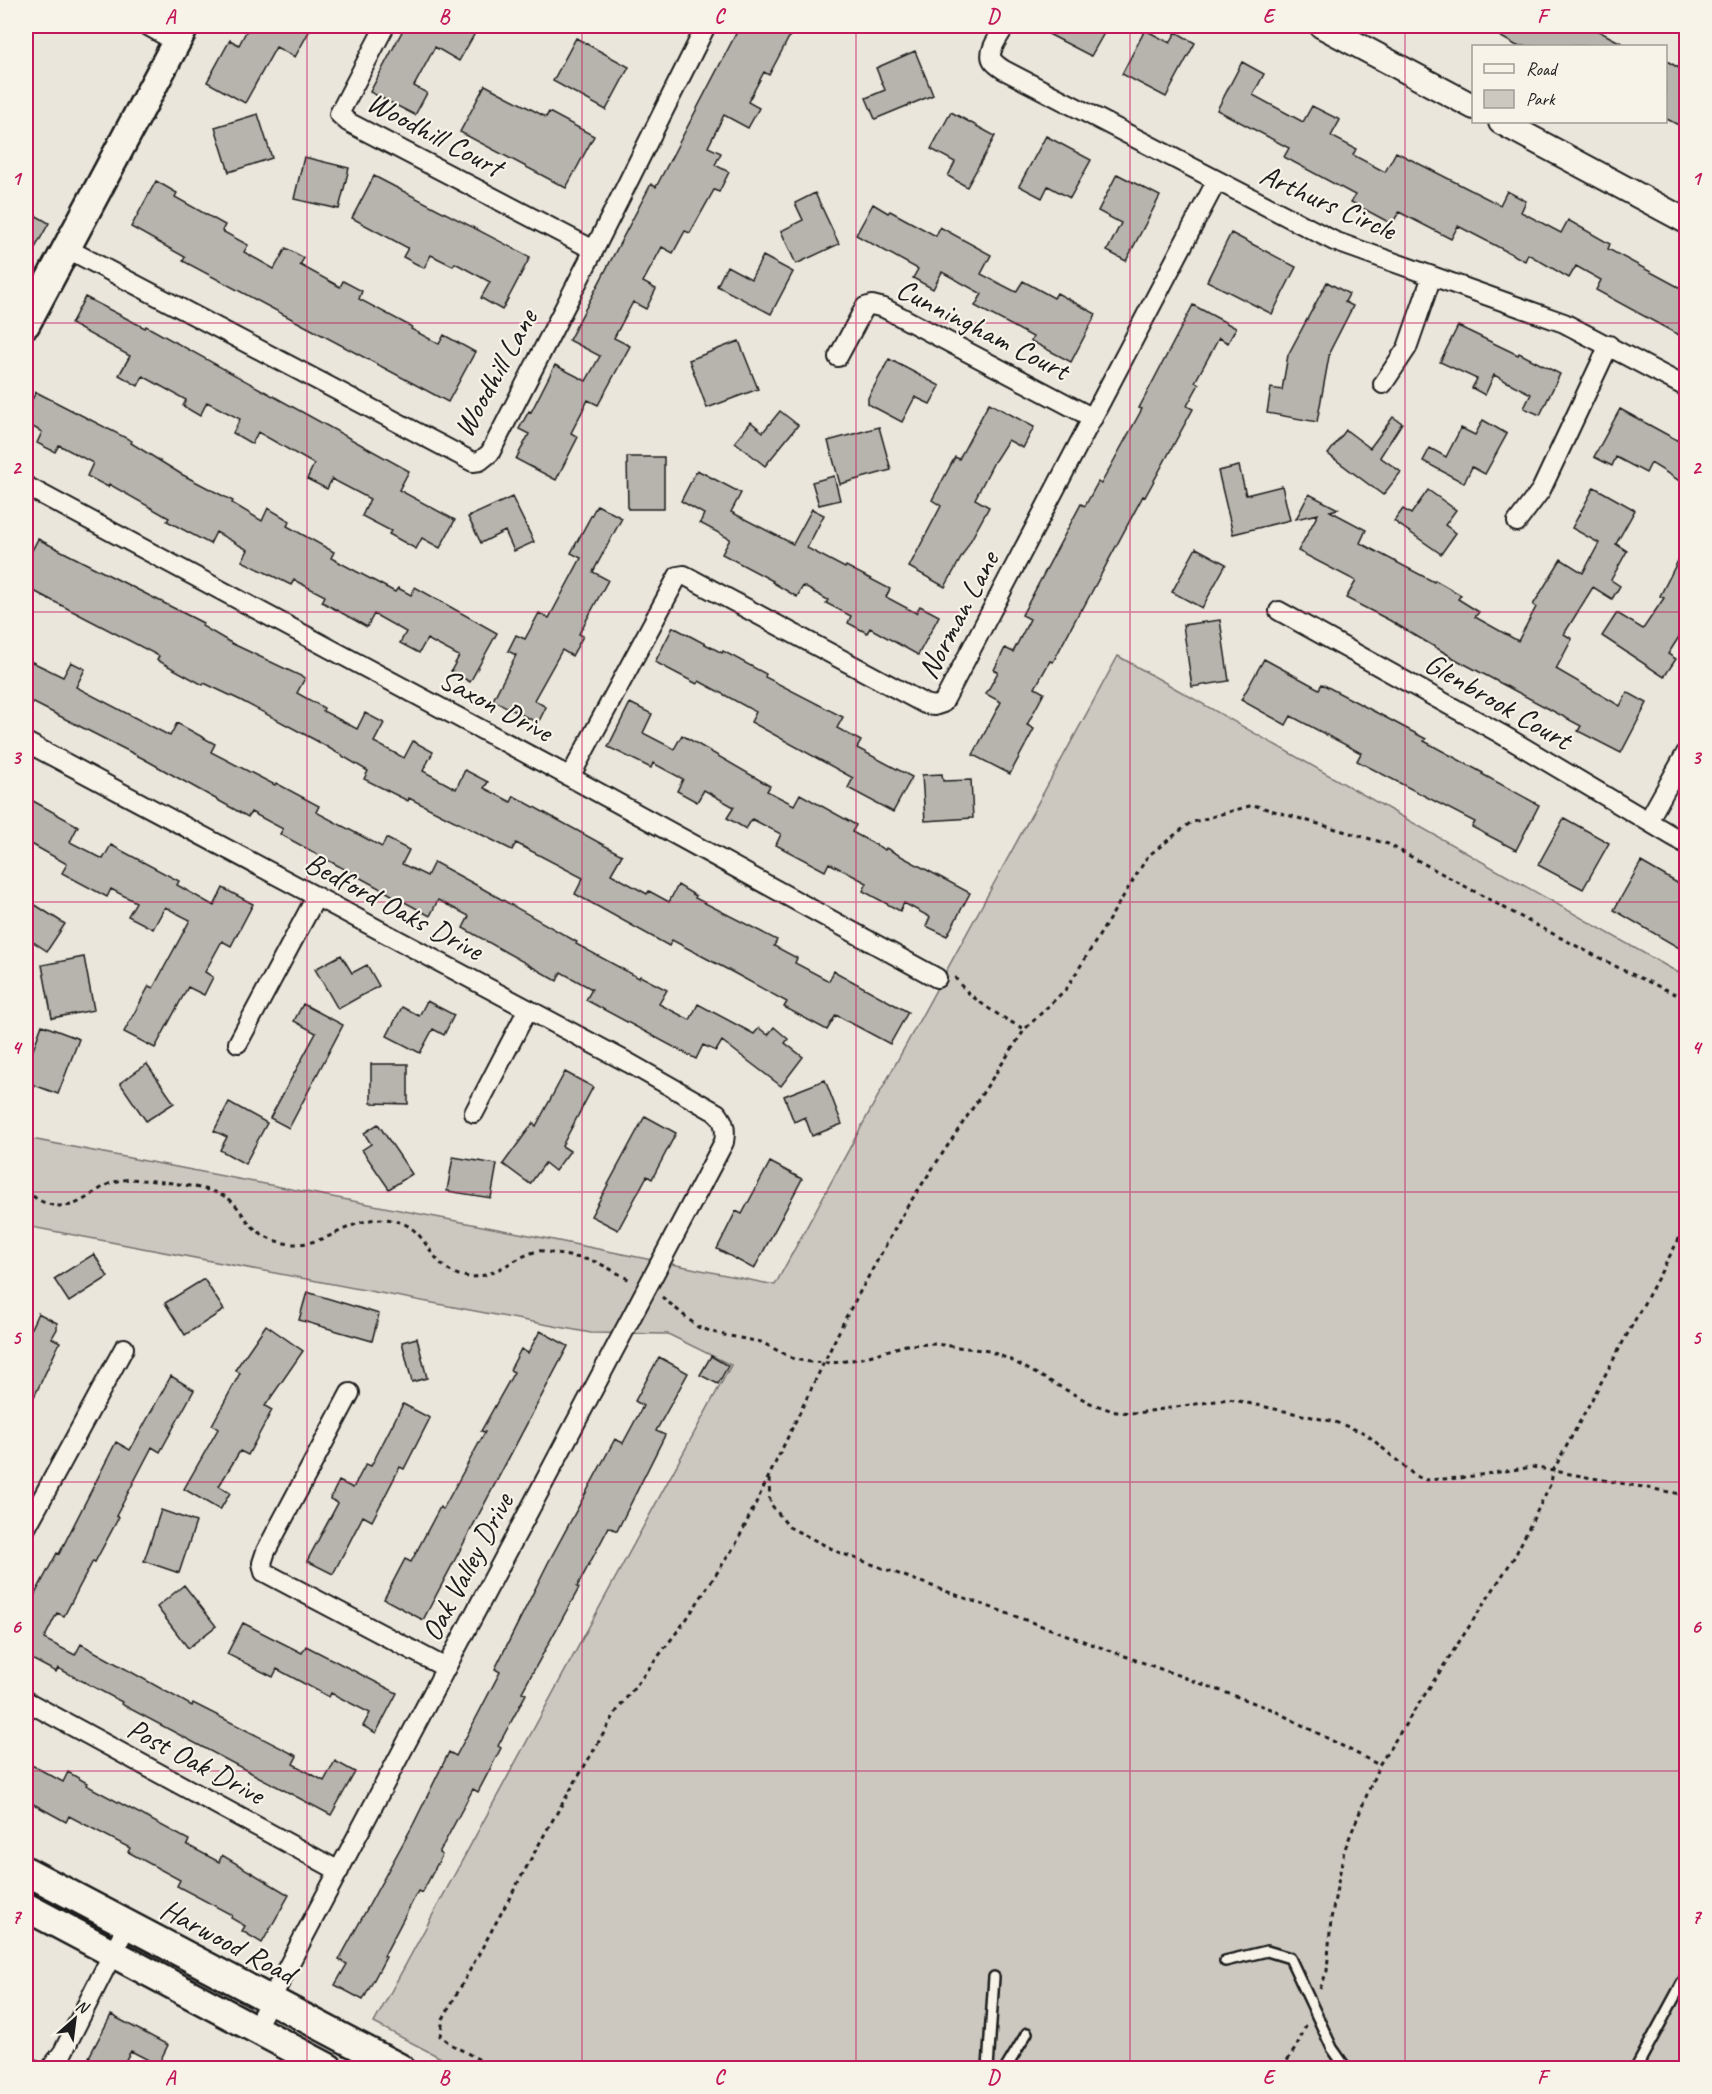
<svg xmlns="http://www.w3.org/2000/svg" width="1712" height="2094" viewBox="0 0 1712 2094" font-family="Caveat,sans-serif">
	<rect width="100%" height="100%" fill="#eae6dc"/>
	<filter id="ink" filterUnits="userSpaceOnUse"><feTurbulence type="fractalNoise" baseFrequency=".0167" numOctaves="2"/><feDisplacementMap in="SourceGraphic" scale="12" xChannelSelector="R" yChannelSelector="G"/><feConvolveMatrix kernelMatrix="1 2 1 2 8 2 1 2 1" color-interpolation-filters="sRGB"/></filter>
	<g filter="url(#ink)">
		<path fill="#ccc8c0" stroke="#74726e" stroke-width="1.5" d="M1118,656L1686,977V2049L1676,2068H460L374,2023L731,1365L668,1334L591,1333L26,1226V1138L524,1234L775,1285Z"/>
		<path fill="#b6b4ac" stroke="#1c1c1c" stroke-width="1.5" d="M249,26H312L295,57L276,47L245,103L207,82L230,40L239,45Z
			M405,26H462L475,33L459,61L435,47L414,86L427,93L415,115L370,92Z
			M740,26H795L769,75L764,72L748,102L759,108L748,128L724,115L708,147L721,153L715,165L729,172L719,192L714,190L690,233L685,231L673,253L662,247L643,282L656,289L646,309L633,302L614,338L630,346L598,405L588,400L571,433L578,437L556,480L516,459L529,434L519,429L529,411L531,412L555,365L586,381L600,356L569,340L651,184L656,187Z
			M1033,26H1108L1091,56Z
			M1482,26H1589L1627,46H1517Z
			M1145,30L1170,43L1176,32L1195,43L1166,97L1122,74Z
			M576,38L629,67L606,110L553,81Z
			M915,51L933,95L875,119L866,98L885,90L876,68Z
			M1665,60L1686,72V129L1665,118Z
			M1242,62L1264,74L1253,95L1303,122L1312,106L1340,120L1331,136L1356,149L1353,155L1385,172L1396,152L1500,205L1507,191L1526,201L1521,212L1561,233L1568,220L1610,244L1608,249L1686,291V339L1596,290L1601,280L1576,266L1569,278L1528,254L1525,261L1458,226L1451,239L1399,212L1392,224L1351,202L1355,195L1284,157L1289,148L1217,110Z
			M485,85L546,117L549,112L594,136L566,188L460,132Z
			M951,112L995,136L967,187L948,176L955,162L931,149Z
			M258,114L272,158L229,172L215,127Z
			M1046,136L1091,160L1070,198L1048,186L1042,198L1019,186Z
			M304,157L349,168L339,209L294,199Z
			M1117,174L1160,196L1126,261L1107,251L1121,223L1098,211Z
			M374,176L530,257L502,310L481,298L490,282L455,263L453,266L431,255L424,268L403,257L408,248L352,218Z
			M156,181L177,193L175,197L225,225L222,231L248,245L244,252L274,269L286,248L304,258L300,265L340,287L343,281L362,291L359,299L412,327L411,329L439,344L444,335L475,352L448,402L183,261L185,257L131,227Z
			M815,193L839,244L796,264L781,231L803,220L795,203Z
			M873,204L888,213L890,211L936,236L940,227L991,255L981,274L1016,292L1023,281L1054,298L1057,293L1096,314L1071,362L1031,341L1033,337L975,306L982,294L942,272L933,289L913,278L918,269L856,235Z
			M26,210L49,223L26,264Z
			M1231,233L1296,267L1272,314L1207,281Z
			M763,256L793,272L771,314L717,286L727,266L751,279Z
			M1327,282L1349,294L1345,302L1353,306L1330,351L1317,422L1267,413L1271,388L1282,390L1288,355Z
			M85,297L145,328L146,326L409,471L399,490L455,520L440,548L422,538L416,549L389,534L391,531L362,516L370,499L332,479L327,489L307,479L314,464L258,432L252,444L233,433L240,419L207,402L200,416L183,406L186,400L143,376L138,386L119,375L130,356L71,324Z
			M1193,305L1236,328L1228,343L1219,338L1195,382L1199,384L1187,406L1193,409L1145,497L1143,496L1082,610L1081,609L1053,662L1050,661L1035,688L1044,693L1027,725L1034,729L1010,774L973,755L1001,702L986,694L998,672L994,670L1005,648L1013,652L1030,619L1022,615L1081,504L1085,506L1098,482L1101,484L1142,409L1139,408Z
			M1458,326L1518,355L1519,353L1560,374L1540,415L1524,408L1531,394L1494,375L1485,395L1472,388L1477,379L1440,362Z
			M739,341L758,389L707,408L689,360Z
			M889,359L940,386L930,404L915,397L902,422L868,404V398Z
			M36,392L132,441L131,443L181,474L233,501L232,503L262,521L268,508L290,521L287,526L334,552L331,558L395,592L398,588L411,595L415,587L497,633L470,682L451,671L459,656L427,639L419,653L400,643L406,632L374,614L367,627L322,602L325,596L294,580L291,585L242,561L248,550L216,532L210,544L167,521L169,518L109,484L108,487L87,476L93,463L59,445L55,452L37,443L42,432L26,423V411Z
			M989,403L1034,427L1023,448L1008,440L994,462L975,499L989,507L945,587L909,567L941,506L932,500L955,457L959,459Z
			M1620,409L1686,445V485L1651,463L1646,473L1616,457L1612,466L1594,457Z
			M780,411L798,425L765,466L735,442L751,422L763,432Z
			M1393,417L1402,423L1380,457L1401,472L1383,495L1328,454L1346,430L1370,448Z
			M1483,420L1507,434L1485,474L1472,467L1464,483L1423,461L1430,448L1446,457L1461,428L1475,435Z
			M879,427L891,470L840,484L828,441Z
			M627,457H664V509H628Z
			M1239,466L1246,495L1282,486L1290,520L1233,534L1218,471Z
			M697,470L741,493L731,512L793,544L812,509L824,515L807,548L845,568L846,566L890,589L886,597L916,613L920,606L939,616L918,655L870,628L867,633L848,623L851,616L826,603L828,600L803,586L797,597L772,582L773,581L722,554L730,539L700,523L704,514L681,501Z
			M834,476L840,500L819,505L812,482Z
			M1594,487L1635,510L1616,544L1627,551L1611,580L1620,586L1612,599L1593,587L1564,634L1572,639L1556,669L1620,706L1627,692L1647,703L1621,753L1578,731L1581,726L1457,660L1389,620L1346,598L1356,581L1298,551L1318,514L1296,519L1309,494L1338,509L1330,511L1366,530L1360,543L1434,582L1435,580L1461,595L1458,599L1479,612L1475,617L1518,641L1536,607L1533,605L1561,559L1583,573L1599,543L1572,528Z
			M1428,490L1456,510L1445,525L1456,533L1441,554L1394,521L1403,509L1411,514Z
			M512,497L534,542L514,551L505,531L481,543L468,517Z
			M597,505L622,518L593,572L608,580L579,634L583,636L572,656L562,650L534,700L546,707L538,723L493,700L516,655L508,651L516,635L525,639L539,613L549,618L581,558L571,553Z
			M38,539L203,623L202,626L233,644L305,678L297,693L324,708L323,711L357,729L365,713L384,723L374,742L404,758L413,741L433,752L423,771L456,789L465,770L488,782L484,788L511,802L514,796L622,855L611,874L647,894L649,891L669,902L678,885L696,896L695,898L777,940L774,946L797,958L795,963L829,981L834,971L908,1012L890,1044L836,1015L827,1030L784,1007L787,1002L734,973L672,940L669,946L575,894L583,878L516,843L512,850L409,798L408,801L364,779L368,771L317,741L240,700L204,683L203,685L157,660L159,656L26,587V562Z
			M1686,545V626L1668,654L1676,659L1664,677L1602,636L1617,613L1643,629L1664,598L1660,596Z
			M1196,548L1226,564L1202,608L1172,592Z
			M1220,620L1229,681L1192,687L1183,625Z
			M673,627L722,653L723,651L766,674L765,677L843,717L837,728L861,741L857,748L912,777L893,812L848,788L853,778L751,722L756,712L699,681L697,684L655,662Z
			M26,659L63,677L71,662L85,669L76,687L170,736L177,723L215,744L211,752L275,785L276,783L319,806L316,812L382,847L386,838L409,850L402,864L427,876L434,862L478,886L577,942L576,944L639,978L640,976L667,990L659,1004L690,1020L698,1004L754,1034L759,1028L768,1035L774,1027L788,1039L785,1043L803,1057L781,1086L722,1041L716,1051L703,1045L696,1059L586,1000L592,989L561,972L557,981L463,928L469,916L438,900L430,916L280,834L283,829L251,812L248,817L144,759L26,699Z
			M1264,659L1319,689L1322,684L1381,715L1426,739L1424,741L1483,773L1482,774L1539,805L1516,850L1472,827L1475,822L1357,761L1361,753L1291,716L1286,725L1241,700Z
			M630,703L652,714L643,733L674,749L682,735L770,786L767,791L794,805L800,794L856,825L852,832L885,850L886,848L970,893L947,936L926,926L930,917L904,903L900,911L863,891L867,883L829,863L825,871L776,845L781,834L752,819L746,829L727,818L734,807L704,790L697,802L677,791L683,779L653,763L651,768L608,747Z
			M942,774L943,781L971,780L973,818L925,821L922,775Z
			M26,797L78,826L70,842L103,859L111,845L179,881L177,885L214,906L223,888L253,904L231,946L222,941L205,972L213,977L204,995L188,987L155,1048L124,1032L149,986L153,988L190,920L165,907L153,929L128,916L136,902L111,889L107,897L62,873L67,864L26,841Z
			M1564,818L1609,843L1583,889L1538,865Z
			M1641,862L1686,888V952L1614,910Z
			M26,899L65,924L47,951L26,937Z
			M341,955L352,973L367,965L379,986L338,1009L315,969Z
			M84,957L94,1010L52,1018L42,965Z
			M427,1001L454,1015L444,1035L433,1029L420,1053L387,1036L402,1007L419,1016Z
			M303,1004L343,1025L289,1128L270,1118L316,1033L294,1021Z
			M42,1025L79,1039L58,1094L26,1082V1069Z
			M147,1064L174,1103L146,1121L120,1083Z
			M371,1064H408V1104L371,1103Z
			M565,1072L593,1087L562,1146L570,1151L555,1171L545,1163L530,1184L503,1164L533,1123L536,1126Z
			M825,1080L842,1124L812,1136L805,1117L794,1122L784,1096Z
			M229,1102L267,1123L245,1164L220,1150L227,1137L214,1131Z
			M645,1116L676,1133L652,1179L647,1176L618,1230L591,1216Z
			M378,1124L412,1174L389,1189L362,1150L371,1144L364,1133Z
			M453,1157L497,1164L491,1198L447,1191Z
			M770,1162L802,1179L754,1269L717,1249L736,1211L742,1214Z
			M94,1254L108,1277L69,1302L54,1279Z
			M204,1279L224,1310L185,1335L165,1303Z
			M307,1292L379,1314L372,1341L299,1320Z
			M38,1313L57,1323V1329L52,1338L60,1342L26,1414V1339Z
			M266,1325L303,1351L265,1406L272,1410L248,1455L240,1451L219,1486L230,1493L220,1510L184,1489L218,1429L212,1425L240,1373L235,1370Z
			M540,1331L568,1346L423,1620L384,1599L405,1559L411,1562L440,1507L443,1509L485,1432L481,1431L514,1372L510,1370L521,1349L528,1353Z
			M417,1338L427,1378L412,1382L402,1342Z
			M711,1356L728,1366L718,1384L700,1375Z
			M659,1357L688,1373L656,1431L665,1435L617,1531L609,1527L577,1587L579,1588L522,1692L526,1694L498,1746L501,1748L478,1792L473,1789L439,1853L442,1855L422,1893L418,1891L384,1956L386,1957L363,2000L335,1985L347,1964L339,1960L413,1825L449,1752L456,1756L474,1722L500,1672L495,1669L548,1563L615,1439L623,1443L643,1406L635,1401Z
			M171,1376L194,1390L160,1452L152,1447L116,1516L119,1517L95,1562L93,1561L64,1616L57,1613L44,1639L75,1655L81,1644L192,1706L193,1703L297,1756L293,1764L324,1781L335,1761L355,1772L331,1815L121,1704L122,1702L58,1668L56,1672L26,1656V1611L57,1553L59,1554L116,1442L130,1450Z
			M403,1404L430,1418L404,1469L400,1467L372,1521L363,1516L333,1574L307,1561L338,1503L330,1499L339,1481L353,1488L366,1464L371,1466Z
			M161,1510L196,1522L179,1573L144,1561Z
			M184,1585L216,1626L188,1648L157,1607Z
			M243,1623L302,1653L306,1646L397,1693L376,1733L363,1726L370,1713L331,1693L329,1697L277,1669L273,1677L227,1654Z
			M26,1762L63,1782L68,1772L87,1783L86,1785L189,1840L187,1845L219,1862L222,1855L289,1895L262,1943L242,1931L245,1926L231,1918L232,1915L177,1886L180,1880L128,1852L130,1848L69,1816L66,1822L26,1800Z
			M111,2015L168,2045L158,2065L131,2051L121,2068H85L91,2058L89,2057Z"/>
		<g fill="none" stroke-linecap="round" stroke-linejoin="round">
			<g stroke="#1c1c1c" stroke-width="14">
				<path id="service" d="M1225,1961L1267,1951L1290,1958L1332,2048L1346,2068
					M988,2068L994,1977
					M1006,2068L1027,2033
					M1636,2068L1686,1976"/>
			</g>
			<g stroke="#1c1c1c" stroke-width="22">
				<path id="minor" d="M148,26L176,42
					M385,26L339,114L348,122L594,250
					M1005,26C1001,34 986,52 993,61C996,65 1001,68 1004,70L1334,241L1564,323L1686,387
					M66,248L473,462L480,461L490,453L594,250L706,26
					M838,357L865,307L872,305L884,308L1093,418
					M1383,384L1407,348L1432,276
					M26,486L570,777L937,978
					M1517,522L1541,490L1609,345
					M1279,611L1501,734L1686,844
					M26,742L629,1063L717,1113C725,1122 726,1130 724,1142L255,2029
					M570,777L678,576L684,575L925,704L934,706L943,703L1216,182
					M1648,821L1686,753
					M238,1043L316,897
					M474,1113L528,1009
					M350,1393L266,1551L262,1563L264,1572L446,1668
					M26,1528L124,1348
					M26,1701L339,1871
					M26,2066L31,2068
					M51,2068L63,2052L127,1925"/>
			</g>
			<g stroke="#1c1c1c" stroke-width="28">
				<path id="tertiary" d="M1322,26L1474,107
					M1501,122L1686,221"/>
			</g>
			<g stroke="#1c1c1c" stroke-width="32">
				<path id="secondary" d="M26,324L185,26
					M26,1871L400,2068
					M26,1907L329,2068"/>
			</g>
			<path stroke="#1c1c1c" stroke-width="3" stroke-dasharray="4.5 4.5" stroke-linecap="butt" d="M955,977C964,995 1006,1021 1025,1029
				M26,1190C39,1204 61,1211 79,1202C92,1196 104,1183 119,1181C126,1179 135,1179 142,1180C162,1181 209,1187 226,1197C238,1204 243,1218 253,1227C263,1237 280,1244 294,1244C334,1245 360,1207 402,1223C431,1234 432,1276 471,1277C496,1277 515,1256 538,1251C543,1250 551,1253 556,1254C569,1256 583,1258 596,1262C608,1267 620,1275 632,1281
				M662,1297L698,1327L719,1334L761,1342L794,1359L810,1362L832,1363L859,1359L906,1345L935,1344L989,1351L1011,1360L1090,1403L1116,1412L1137,1413L1229,1399L1335,1422L1365,1433L1414,1475L1425,1480L1460,1478L1532,1467L1686,1495
				M769,1479L770,1503L789,1527L838,1552L1271,1709L1379,1765
				M1320,1989L1327,1971L1331,1919L1344,1851L1379,1765L1515,1556L1551,1483L1553,1471L1686,1226
				M495,2068L452,2045L440,2036L443,2019L548,1828L618,1709L686,1620L736,1544L846,1317L907,1207L1025,1029L1067,988L1148,856L1190,823L1253,805L1388,844L1532,923L1623,970L1686,999
				M1282,2068L1297,2046L1307,2023"/>
			<use href="#service" stroke="#f7f3e8" stroke-width="9"/>
			<use href="#minor" stroke="#f7f3e8" stroke-width="18"/>
			<use href="#tertiary" stroke="#f7f3e8" stroke-width="24"/>
			<use href="#secondary" stroke="#f7f3e8" stroke-width="27"/>
		</g>
	</g>
	<path fill="none" stroke="#c2185b" stroke-width="1.5" stroke-opacity="0.55" d="M307,26V2068M582,26V2068M856,26V2068M1130,26V2068M1405,26V2068M26,323H1686M26,612H1686M26,902H1686M26,1192H1686M26,1482H1686M26,1771H1686"/>
	<g text-anchor="middle" stroke-width="4.5" stroke-linejoin="round" paint-order="stroke">
		<g font-size="30" fill="#1c1c1c" stroke="#f7f3e8">
			<text transform="translate(435 134) rotate(28)" y="10">Woodhill Court</text>
			<text transform="translate(1328 202) rotate(24)" y="10">Arthurs Circle</text>
			<text transform="translate(983 329) rotate(27)" y="10">Cunningham Court</text>
			<text transform="translate(495 373) rotate(-61)" y="10">Woodhill Lane</text>
			<text transform="translate(958 615) rotate(-62)" y="10">Norman Lane</text>
			<text transform="translate(1498 701) rotate(30)" y="10">Glenbrook Court</text>
			<text transform="translate(496 705) rotate(28)" y="10">Saxon Drive</text>
			<text transform="translate(394 906) rotate(28)" y="10">Bedford Oaks Drive</text>
			<text transform="translate(467 1567) rotate(-62)" y="10">Oak Valley Drive</text>
			<text transform="translate(196 1761) rotate(28)" y="10">Post Oak Drive</text>
			<text transform="translate(228 1941) rotate(28)" y="10">Harwood Road</text>
		</g>
	</g>
	<rect width="1712" height="2094" fill="none" stroke="#f7f3e8" stroke-width="66"/>
	<rect x="1472" y="45" width="195" height="78" fill="#f7f3e8" stroke="#9f9d96" stroke-width="1.5"/>
	<rect x="1484" y="64" width="30" height="9" fill="#f7f3e8" stroke="#9f9d96" stroke-width="1.5"/>
	<text x="1526" y="75" font-size="18" fill="#1c1c1c">Road</text>
	<rect x="1484" y="90" width="30" height="18" fill="#ccc8c0" stroke="#9f9d96" stroke-width="1.5"/>
	<text x="1526" y="105" font-size="18" fill="#1c1c1c">Park</text>
	<g transform="translate(75 2019) rotate(28)" stroke="#f7f3e8" stroke-width="4.5" paint-order="stroke">
	<path d="M0-4.5L10 22L0 15L-10 22Z" fill="#1c1c1c"/>
	<text y="-9" font-size="16" font-weight="bold" text-anchor="middle" fill="#1c1c1c">N</text>
	</g>
	<rect x="33" y="33" width="1646" height="2028" fill="none" stroke="#c2185b" stroke-width="2"/>
	<g font-size="20" text-anchor="middle" font-weight="bold" fill="#c2185b">
		<text x="170" y="23">A</text>
		<text x="444" y="23">B</text>
		<text x="719" y="23">C</text>
		<text x="993" y="23">D</text>
		<text x="1268" y="23">E</text>
		<text x="1542" y="23">F</text>
		<text x="16" y="185">1</text>
		<text x="1696" y="185">1</text>
		<text x="16" y="474">2</text>
		<text x="1696" y="474">2</text>
		<text x="16" y="764">3</text>
		<text x="1696" y="764">3</text>
		<text x="16" y="1054">4</text>
		<text x="1696" y="1054">4</text>
		<text x="16" y="1344">5</text>
		<text x="1696" y="1344">5</text>
		<text x="16" y="1633">6</text>
		<text x="1696" y="1633">6</text>
		<text x="16" y="1923">7</text>
		<text x="1696" y="1923">7</text>
		<text x="170" y="2084">A</text>
		<text x="444" y="2084">B</text>
		<text x="719" y="2084">C</text>
		<text x="993" y="2084">D</text>
		<text x="1268" y="2084">E</text>
		<text x="1542" y="2084">F</text>
	</g>
</svg>
